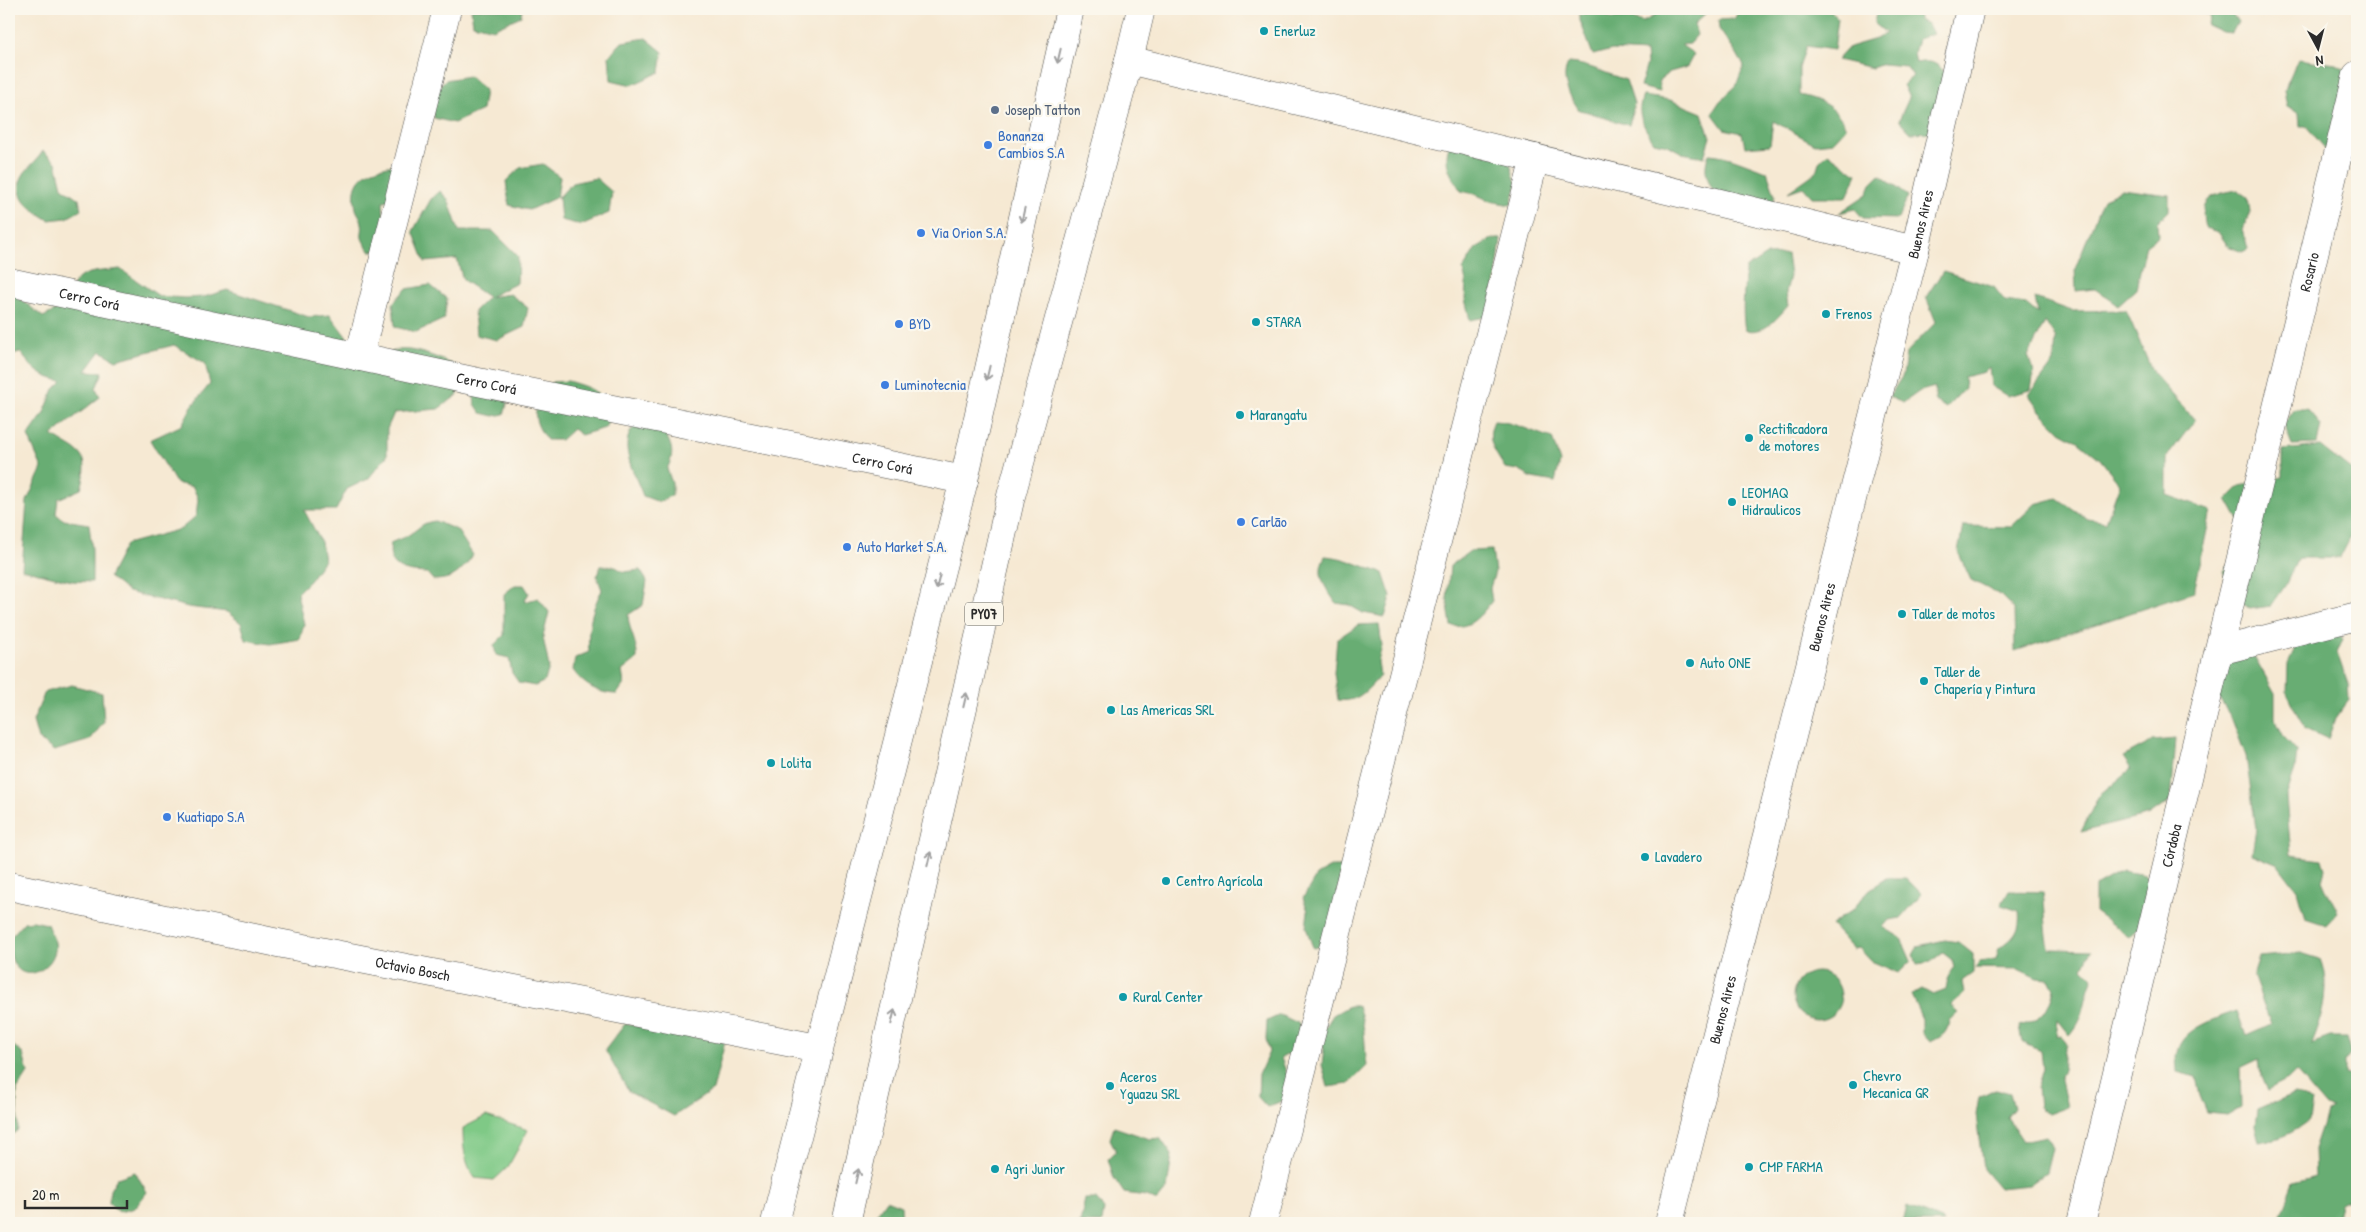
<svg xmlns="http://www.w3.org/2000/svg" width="2366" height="1232" viewBox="0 0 2366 1232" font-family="'Patrick Hand',sans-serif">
	<rect width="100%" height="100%" fill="#fbf7ec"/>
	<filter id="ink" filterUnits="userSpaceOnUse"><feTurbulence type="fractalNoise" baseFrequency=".02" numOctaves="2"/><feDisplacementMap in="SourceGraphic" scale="10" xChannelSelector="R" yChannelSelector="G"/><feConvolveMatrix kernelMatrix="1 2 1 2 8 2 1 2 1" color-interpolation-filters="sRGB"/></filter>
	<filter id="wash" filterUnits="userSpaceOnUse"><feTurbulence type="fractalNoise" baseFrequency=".0096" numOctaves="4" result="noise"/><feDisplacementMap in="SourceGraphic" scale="20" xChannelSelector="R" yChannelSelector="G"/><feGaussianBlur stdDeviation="1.12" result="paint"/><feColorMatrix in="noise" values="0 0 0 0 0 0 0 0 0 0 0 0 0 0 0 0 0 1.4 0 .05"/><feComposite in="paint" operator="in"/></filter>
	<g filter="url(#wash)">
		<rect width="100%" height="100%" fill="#f6e9d3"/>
		<path fill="#7fc986" stroke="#557a58" d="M486,1116L528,1130L508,1167L494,1180L475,1178C464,1162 463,1147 463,1128Z"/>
		<path fill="#67ad73" stroke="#496c4f" d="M471,9H522L521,16L493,29L473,24Z
			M1657,9H1701L1706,13L1694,24L1697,35L1689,44L1681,45L1694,54L1687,67L1670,72L1659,80L1660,92L1640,87L1647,64L1646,52L1612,50L1593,55L1578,15L1596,12L1612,19L1627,18L1643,22L1654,16Z
			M1740,9H1829L1838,18L1834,50L1806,46L1799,68V95C1820,99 1838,108 1846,128L1833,142L1815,144L1773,121L1770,145L1745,147L1742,133L1724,129L1712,113L1720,101L1736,86L1744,65L1719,29L1718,20L1734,19Z
			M1877,9H1918L1919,20L1928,24L1933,34L1918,39L1914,53L1916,63C1930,60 1938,62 1946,75L1933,132L1911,133L1899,120L1909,98L1903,85L1913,76L1906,66L1883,64L1872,68L1837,60L1849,47L1876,39L1886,33L1874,23Z
			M2205,9H2229L2238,22L2232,33L2222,32L2207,25L2210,18L2204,11Z
			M646,38L663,52L660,72L632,85L611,80L609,56L622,42Z
			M2298,59L2336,64L2347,71L2329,153L2306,126H2300L2299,113L2287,107L2284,90Z
			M1568,63C1589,64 1606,74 1626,80L1634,104L1629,125C1610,121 1596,113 1579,110C1569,94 1560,82 1568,63Z
			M469,76L485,90L482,110L454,123L434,118L432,94L445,80Z
			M1643,96L1670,100L1702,113L1710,137L1704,157L1682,153L1668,145L1654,142C1644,127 1635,114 1643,96Z
			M1450,144L1509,161L1517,185L1511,205L1490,201L1475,194L1461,191C1451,175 1442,163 1450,144Z
			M43,151L56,162L62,187L79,199L81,210L67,218L49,220C31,209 9,195 25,172C31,165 38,159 43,151Z
			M1828,153L1857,174L1847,197H1812L1803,187L1788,192L1816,172L1819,162Z
			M1709,154C1730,155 1747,165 1767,171L1775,195L1770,216L1720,201C1710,185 1701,173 1709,154Z
			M543,164L560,177L557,197L529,210L509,205L506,181L520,168Z
			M394,165L393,200L383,201L386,251H370C355,232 366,236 361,219C360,216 357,213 356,209C349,177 367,169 394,165Z
			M1880,175L1908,196L1898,219L1863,218L1855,209L1839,213L1867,194L1871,184Z
			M596,178L612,192L609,213L581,225L561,220L559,197L572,183Z
			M2122,189L2169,195V211L2157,223L2158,236L2146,245L2136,289L2118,305L2095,289L2076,291L2075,269L2103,199Z
			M2238,190L2248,197L2250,212L2243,229L2248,249L2242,252L2228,246L2218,232L2205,228C2198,198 2212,194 2238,190Z
			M440,191L448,199L459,231H493L518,256L517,283L489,297L510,294L528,308L524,327L497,340L476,335L474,311L488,297L463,280L457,259L425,262L413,231L431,199Z
			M1492,239H1501L1491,316L1470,320L1465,299L1466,282L1463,269L1476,248Z
			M1787,254L1790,276L1786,292L1788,306C1775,320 1766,334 1745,330C1741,309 1745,290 1745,269L1766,255Z
			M120,269L159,296L184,298L204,297L227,290L309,317L330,315L348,339L383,356C388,354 394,350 399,350C413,347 449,361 460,369L458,395L438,409L394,413L387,429V456L368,479L347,489L336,510H304L321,542L324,560L309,581L297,593L304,624L300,639L270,644L246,640L241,623L227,612L188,607L128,592L109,577L126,544L181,529L196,516L198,499L193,487L176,483L150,440L182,425L192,406L210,384L205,363L174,345L116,360L101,351L86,371L103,372L96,388L100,397L52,435C79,454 92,450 81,489L58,499L56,514L64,520L89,524L92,549V582L72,581L22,569L27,501L42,468L28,436L43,415L54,389L62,381C40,377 33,369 20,352L9,355V295H16L43,317L66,305C73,269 89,273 120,269Z
			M1943,271L1994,287L2005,301L2026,304L2038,314L2035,298L2072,311L2126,310L2153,373L2195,420L2167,457V495L2211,511L2194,592L2015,651L2014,609L2000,595L1971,580L1958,552L1963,526L2011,527L2035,504L2057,498L2088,519L2106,522L2120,484L2100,459L2078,441L2060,431L2041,412L2029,395L2054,362L2056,338L2045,322L2028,356L2034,372L2031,390L2007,396L1991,386L1989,367L1984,372L1964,377L1965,388L1946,408L1935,401V387L1920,391L1903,403L1889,397L1903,375L1906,353L1936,322L1926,297Z
			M430,285L447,299L444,319L416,332L395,327L393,303L406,289Z
			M568,381C596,390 599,389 610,417L605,428L581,435L573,429L561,440H547C528,416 535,404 552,382Z
			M473,391L508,401L504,414L494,416L481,413L475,404Z
			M2295,409H2307L2321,425L2317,444L2292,445L2284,424Z
			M1494,421C1515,422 1532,432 1552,438L1560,462L1555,482L1532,478L1518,470L1505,468C1495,452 1485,440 1494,421Z
			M640,422L662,427C671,445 676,451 667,469L672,483V495L659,502L643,496C635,473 613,440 640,422Z
			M2320,446L2357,475V523L2339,558H2298L2285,586L2271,606L2250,609L2232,595L2223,571L2239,553L2240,522L2227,499L2240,486L2283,477V450Z
			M435,521L457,530L473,555C461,572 454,580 433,580L427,573C405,572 386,570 391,543C397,539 405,538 410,534C421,527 421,523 435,521Z
			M1492,550L1495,572L1490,588L1492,601C1480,616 1471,629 1451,626L1447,599L1450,566L1470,551Z
			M1325,556C1346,557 1362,567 1383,573L1391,597L1385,617L1363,613L1349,605L1336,603C1325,587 1315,575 1325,556Z
			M601,566H614L624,572L640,570L647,581L643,605L628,615C629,632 638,643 637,659L622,671L624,684L617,694C599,694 583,685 573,670L575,658L589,652C587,630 591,610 602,590L597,576Z
			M515,585H524L529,593L524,602L538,598L549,612L543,637L549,667L545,681L535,686L519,683L512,673L509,658L496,655L494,645L504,635V594Z
			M1379,624L1382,646L1378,662L1380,676C1367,690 1358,703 1338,700L1334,673L1337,639L1358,625Z
			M2331,624L2343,639L2337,653L2348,684L2349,700L2335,719L2328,739L2304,728L2287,693L2288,663L2298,642Z
			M2219,651L2254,656L2275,693V719L2284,737L2297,751L2295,770L2286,797L2291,855L2322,859L2325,870L2322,881L2338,912L2326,925L2305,918L2297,890L2278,865L2252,854L2256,829L2246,756L2231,717L2203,674Z
			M72,685L102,693L104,722L90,740L54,751L38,739L33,721L45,692Z
			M2176,739L2171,800L2150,815L2081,832L2098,797L2131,769L2123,757L2153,741Z
			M1332,867H1341L1333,944L1313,948L1306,927L1308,911L1303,898L1316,876Z
			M2123,871L2145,875L2159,904L2129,937L2095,912V887Z
			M1887,878H1906L1922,894L1901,918L1889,920L1883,927L1901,938L1911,961L1899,973L1871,961L1859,948L1853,949L1831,925L1854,908L1869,890Z
			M2009,891L2043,892C2045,903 2046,943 2050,949L2091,950L2083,968L2093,978C2083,999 2087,1016 2070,1035L2058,1020L2056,1037L2061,1036L2067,1044C2061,1057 2067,1066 2060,1076L2067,1107L2048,1114L2039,1107L2037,1088L2043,1069L2041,1051L2022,1042L2019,1026C2042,1020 2048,1011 2054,989L2049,979L2037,978L2018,969L1975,968L1979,962L1996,960L1999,948C2015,938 2021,930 2019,911L2001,905Z
			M33,921L47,924C49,930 53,936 55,942C61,969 9,998 9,939L24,922Z
			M1945,940L1958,942L1973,954V973L1962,981L1964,994L1951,1005L1959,1013L1949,1020C1948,1033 1942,1037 1930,1042L1922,1033V1019L1911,995L1922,989L1933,995L1946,990L1948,977L1954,968L1952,960L1943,953L1931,962L1917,964L1913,955L1918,946Z
			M2301,953L2320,959C2331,986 2322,1018 2311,1044L2330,1037H2346L2351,1054L2345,1061V1074L2357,1078V1199L2346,1200L2340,1203L2336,1223H2282L2280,1217L2293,1183L2315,1177L2314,1149L2326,1113L2333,1109L2326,1107L2296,1072L2288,1080L2267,1091L2261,1077L2259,1059L2240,1068L2241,1107L2227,1115L2207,1113L2200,1096L2196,1077L2177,1072C2177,1066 2175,1058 2177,1052C2182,1028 2217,1018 2237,1011L2246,1036L2271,1025L2253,975L2259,957Z
			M1793 996a24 24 0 1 1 48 0a24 24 0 1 1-48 0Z
			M1349,1006H1358C1366,1026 1364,1045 1367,1066L1349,1084L1328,1087L1322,1065L1324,1049L1320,1036L1333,1015Z
			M1280,1015L1298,1023L1304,1037L1298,1049L1281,1058L1290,1082L1287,1099L1267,1107L1258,1097L1259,1074L1269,1052L1266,1039L1267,1021Z
			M625,1024L725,1042L713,1090L674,1116L629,1092L605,1050Z
			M14,1046L23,1054L28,1073L17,1090L18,1130L9,1137V1048Z
			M1995,1089L2010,1093L2014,1108L2007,1117L2023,1141L2046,1136L2052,1148L2046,1173L2029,1185L1999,1188L1983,1169L1976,1115L1979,1097Z
			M2295,1094L2305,1096L2312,1101L2309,1121C2292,1134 2279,1139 2259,1142L2255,1125L2257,1110Z
			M1114,1127L1150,1139L1160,1138L1172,1155L1167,1189L1157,1201L1146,1196L1124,1193L1114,1178L1108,1159L1116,1151L1110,1139Z
			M135,1172L147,1192L135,1208L119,1212L109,1203L110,1190L117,1178Z
			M1085,1199H1096L1104,1209L1102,1223H1080Z
			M886,1200L901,1206L902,1223H870Z
			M1907,1206L1941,1220L1943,1223H1903Z"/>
	</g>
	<g filter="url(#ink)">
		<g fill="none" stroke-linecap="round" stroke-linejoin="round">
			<g stroke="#494844" stroke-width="29">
				<g id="minor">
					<path d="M1129,60L1915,250"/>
					<path id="s1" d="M9,282L473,381L964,480"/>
					<path d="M359,357L447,9"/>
					<path d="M2219,651L2357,616"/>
					<path id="s2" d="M9,886L278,943L818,1048"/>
					<path d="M1263,1223L1535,158"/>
					<path id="s3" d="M1669,1223L1915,250L1970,9"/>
					<path id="s4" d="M2081,1223L2357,75"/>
				</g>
			</g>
			<g stroke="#494844" stroke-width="29">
				<path id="highway" d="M775,1223L964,480L1070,9
					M846,1223L1011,496L1129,60L1141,9"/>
			</g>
			<use href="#minor" stroke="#fff" stroke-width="28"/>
			<use href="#highway" stroke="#fff" stroke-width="28"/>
		</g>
		<defs><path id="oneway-shaft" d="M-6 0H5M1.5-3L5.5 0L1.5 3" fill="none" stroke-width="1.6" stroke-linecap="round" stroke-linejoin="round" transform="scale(1.25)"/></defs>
		<g stroke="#a0a0a0">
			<use href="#oneway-shaft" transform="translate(1059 56) rotate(103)"/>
			<use href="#oneway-shaft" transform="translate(1023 215) rotate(103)"/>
			<use href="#oneway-shaft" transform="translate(988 373) rotate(103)"/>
			<use href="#oneway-shaft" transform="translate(938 582) rotate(104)"/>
			<use href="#oneway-shaft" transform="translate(965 700) rotate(-77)"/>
			<use href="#oneway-shaft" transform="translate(929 859) rotate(-77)"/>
			<use href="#oneway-shaft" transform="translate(893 1017) rotate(-77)"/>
			<use href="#oneway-shaft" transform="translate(857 1176) rotate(-77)"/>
		</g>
	</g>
	<g fill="#0f9aa8" stroke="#fbf7ec" stroke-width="2">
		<circle cx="1264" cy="31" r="5"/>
		<circle cx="1826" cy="314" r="5"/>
		<circle cx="1256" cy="322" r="5"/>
		<circle cx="1240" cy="415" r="5"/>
		<circle cx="1749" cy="438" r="5"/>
		<circle cx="1732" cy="502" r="5"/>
		<circle cx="1902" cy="614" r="5"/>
		<circle cx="1690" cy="663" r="5"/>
		<circle cx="1924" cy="681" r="5"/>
		<circle cx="1111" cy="710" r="5"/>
		<circle cx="771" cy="763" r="5"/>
		<circle cx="1645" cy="857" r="5"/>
		<circle cx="1166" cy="881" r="5"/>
		<circle cx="1123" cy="997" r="5"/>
		<circle cx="1853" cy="1085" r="5"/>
		<circle cx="1110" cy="1086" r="5"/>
		<circle cx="1749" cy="1167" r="5"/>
		<circle cx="995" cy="1169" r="5"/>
	</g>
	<circle fill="#5c6f8a" stroke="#fbf7ec" stroke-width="2" cx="995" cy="110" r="5"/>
	<g fill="#3f7fe0" stroke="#fbf7ec" stroke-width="2">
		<circle cx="988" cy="145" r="5"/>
		<circle cx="921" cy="233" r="5"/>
		<circle cx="899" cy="324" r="5"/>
		<circle cx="885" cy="385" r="5"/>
		<circle cx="1241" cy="522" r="5"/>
		<circle cx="847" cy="547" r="5"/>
		<circle cx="167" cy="817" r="5"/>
	</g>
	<g text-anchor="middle" stroke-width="4.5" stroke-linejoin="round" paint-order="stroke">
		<rect fill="#fbf7ec" stroke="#696865" stroke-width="1" x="965" y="602.5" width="38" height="23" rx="4"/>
		<g font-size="14" font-weight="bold" fill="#2b2b2b">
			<text x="984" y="619">PY07</text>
		</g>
		<g font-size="15" fill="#0d838f" stroke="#fbf7ec" text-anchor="start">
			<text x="1274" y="36">Enerluz</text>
			<text x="1836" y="319">Frenos</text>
			<text x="1266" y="327">STARA</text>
			<text x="1250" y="420">Marangatu</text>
			<text x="1759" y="434">Rectificadora<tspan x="1759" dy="17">de motores</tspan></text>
			<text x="1742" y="498">LEOMAQ<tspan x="1742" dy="17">Hidraulicos</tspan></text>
			<text x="1912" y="619">Taller de motos</text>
			<text x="1700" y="668">Auto ONE</text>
			<text x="1934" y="677">Taller de<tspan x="1934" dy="17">Chapería y Pintura</tspan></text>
			<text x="1121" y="715">Las Americas SRL</text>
			<text x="781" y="768">Lolita</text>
			<text x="1655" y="862">Lavadero</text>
			<text x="1176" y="886">Centro Agrícola</text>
			<text x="1133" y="1002">Rural Center</text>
			<text x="1863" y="1081">Chevro<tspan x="1863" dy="17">Mecanica GR</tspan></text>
			<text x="1120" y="1082">Aceros<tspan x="1120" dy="17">Yguazu SRL</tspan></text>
			<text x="1759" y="1172">CMP FARMA</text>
			<text x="1005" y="1174">Agri Junior</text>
		</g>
		<g font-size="15" fill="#4e5e75" stroke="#fbf7ec" text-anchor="start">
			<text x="1005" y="115">Joseph Tatton</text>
		</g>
		<g font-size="15" fill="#366cbe" stroke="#fbf7ec" text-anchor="start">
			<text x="998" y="141">Bonanza<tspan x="998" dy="17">Cambios S.A</tspan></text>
			<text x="931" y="238">Via Orion S.A.</text>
			<text x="909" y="329">BYD</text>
			<text x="895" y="390">Luminotecnia</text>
			<text x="1251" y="527">Carlāo</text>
			<text x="857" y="552">Auto Market S.A.</text>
			<text x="177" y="822">Kuatiapo S.A</text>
		</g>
		<g font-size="15" fill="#2b2b2b" stroke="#fbf7ec">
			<text dy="5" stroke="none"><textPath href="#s3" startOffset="1030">Buenos Aires</textPath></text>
			<text dy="5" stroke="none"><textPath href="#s4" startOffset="978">Rosario</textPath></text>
			<text dy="5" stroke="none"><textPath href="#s1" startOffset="82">Cerro Corá</textPath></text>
			<text dy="5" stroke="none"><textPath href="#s1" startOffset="488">Cerro Corá</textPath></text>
			<text dy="5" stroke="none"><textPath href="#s1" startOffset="892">Cerro Corá</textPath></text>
			<text dy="5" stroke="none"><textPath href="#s3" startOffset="625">Buenos Aires</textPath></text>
			<text dy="5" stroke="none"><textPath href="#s4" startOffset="388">Córdoba</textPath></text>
			<text dy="5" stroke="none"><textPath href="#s2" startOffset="412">Octavio Bosch</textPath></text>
			<text dy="5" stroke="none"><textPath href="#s3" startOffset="220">Buenos Aires</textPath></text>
		</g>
	</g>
	<rect width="2366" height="1232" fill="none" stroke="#fbf7ec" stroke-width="30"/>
	<g transform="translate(2318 48) rotate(173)" stroke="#fbf7ec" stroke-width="4" paint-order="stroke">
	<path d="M0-4L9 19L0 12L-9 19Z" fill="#2b2b2b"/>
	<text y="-8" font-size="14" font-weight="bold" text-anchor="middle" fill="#2b2b2b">N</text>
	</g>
	<path d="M25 1200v8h102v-8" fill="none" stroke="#2b2b2b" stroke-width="2.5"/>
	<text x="32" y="1200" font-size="15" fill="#2b2b2b" stroke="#fbf7ec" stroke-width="4" paint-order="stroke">20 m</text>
</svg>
